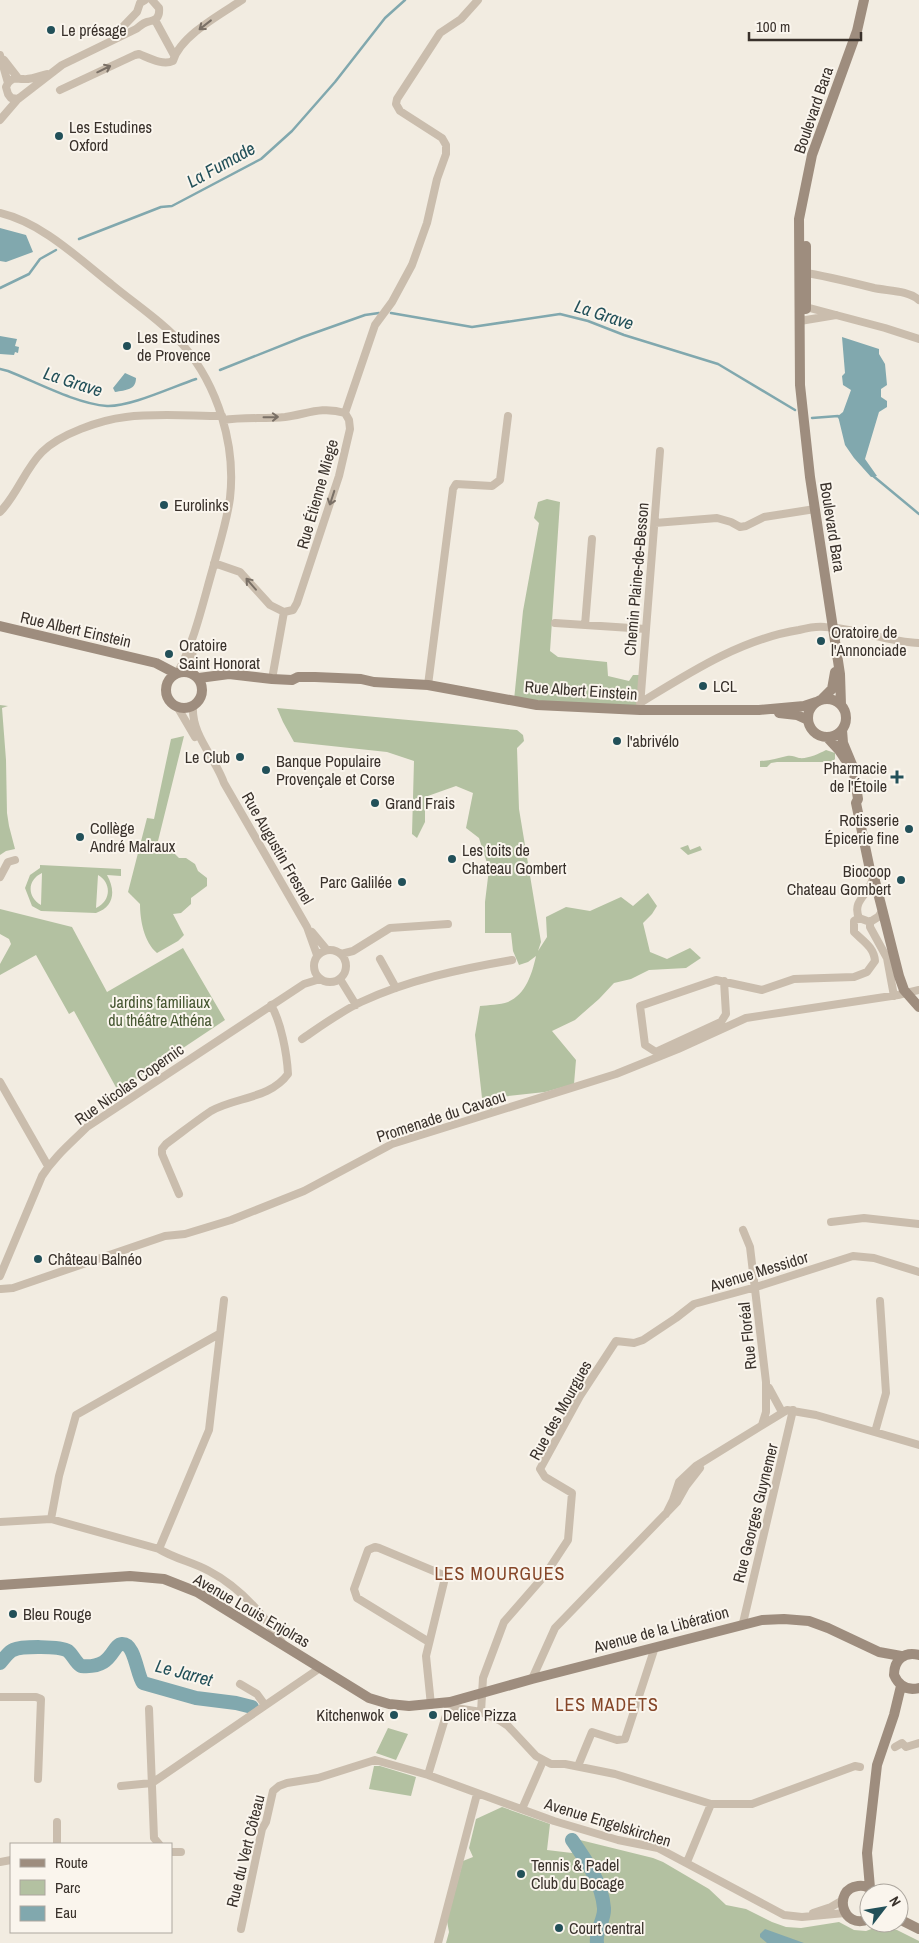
<svg xmlns="http://www.w3.org/2000/svg" width="919" height="1943" viewBox="0 0 919 1943" font-family="'Archivo Narrow',sans-serif">
	<rect width="100%" height="100%" fill="#f2ece1"/>
	<path fill="#b3c1a1" fill-rule="evenodd" d="M547,499L560,502L550,651L558,657L607,662L608,676L629,681L633,675H642L640,710L514,700L523,611L539,523L534,518L538,502Z
		M0,705L8,706L2,708L6,760L7,813L9,826L15,849L6,851L0,855Z
		M277,708L517,730L523,735L524,741L517,748L519,809L541,942L538,951L547,937L546,917L566,907L590,911L621,897L633,906L648,893L657,906L652,914L643,923L650,952L667,959L690,948L701,958L686,968L649,970L631,979L614,983L599,999L575,1020L552,1031L576,1060L574,1084L545,1092L500,1097L491,1110L482,1098L475,1035L480,1006C488,1005 500,1005 508,1002C526,994 532,974 536,956L528,962L519,965L513,951L511,933H485V902L489,869L479,838L466,828L473,793L456,786L425,797V822L417,838L412,834L414,761L387,752L294,742L283,722Z
		M184,736L157,845L161,851H172L179,858H186L195,864L198,871L207,878V886L191,898V904L181,913L173,914L184,935L178,941L157,953C144,942 140,920 140,904L128,892L147,818L154,819L171,739Z
		M826,750L835,753V759L832,762H777L771,763L767,767H760V761C770,761 778,758 787,756C792,755 795,757 799,758C808,759 818,754 826,750Z
		M688,845L690,850L700,846L702,850L688,855L680,848Z
		M40,865L121,869V876L107,875C116,891 114,907 96,913L41,911L32,906L25,888L30,875L40,868ZM42,873L41,905C27,897 27,880 42,873ZM98,875C112,883 111,901 96,908Z
		M0,909L72,927L107,992L183,948L225,1020L171,1056L160,1058L157,1065L118,1091L74,1011L69,1014L36,955L0,975V964L11,944L9,939L0,934Z
		M388,1728L408,1734L396,1760L376,1753Z
		M374,1766H380L416,1777L411,1796L369,1789Z
		M502,1807L550,1824L547,1850L572,1853L570,1843L572,1838L653,1858L663,1862L709,1889L726,1905L746,1909L772,1922L786,1927L801,1928L839,1922L854,1930L866,1931L874,1928H887L897,1930L919,1941V1943H446L449,1932L447,1921L463,1861L473,1857L469,1848L476,1819Z"/>
	<path fill="#81a8ae" d="M0,228L26,235L33,252L6,262L0,261Z
		M0,336L17,339L15,346L19,347L18,353L15,352L14,355L0,354Z
		M842,337L879,349V354L885,364L887,385L881,389V397L887,401V407L879,412L865,459L877,476L871,477L854,458L845,445L838,416L843,412L851,390L843,385L842,376L845,373Z
		M125,373L136,378C136,390 126,390 115,392L113,388Z
		M765,1929L804,1943H767L760,1937V1934Z"/>
	<g fill="none" stroke-linecap="round" stroke-linejoin="round">
		<path stroke="#81a8ae" stroke-width="2.5" d="M79,239L161,207L172,206L261,159L292,131L335,82L385,18L405,0
			M0,288L29,274L40,259L56,250
			M391,313L472,327L560,314L588,321L624,335L718,364L795,410
			M0,369L8,371C36,382 77,404 107,406C130,407 172,387 196,379
			M220,370L303,337L365,315L379,313
			M812,418L838,416L840,418
			M872,475L919,514"/>
		<path stroke="#81a8ae" stroke-width="14" d="M0,1663C4,1659 8,1652 13,1650C22,1646 60,1646 68,1651C73,1655 75,1662 81,1666C114,1669 111,1645 122,1644C135,1643 137,1676 143,1683L196,1698L236,1703L252,1707
			M572,1840C586,1860 602,1883 604,1908C605,1920 595,1930 597,1943"/>
		<path stroke="#cabdad" stroke-width="8" d="M155,20L174,55
			M113,37L137,12L140,3L145,0
			M0,55L8,83L6,87L8,94L11,98L18,99
			M4,60L18,78
			M8,83C13,77 16,79 23,79C30,80 40,76 47,74
			M60,90L135,55L139,54C149,58 163,66 173,61C180,36 221,14 242,0
			M0,120L18,99L62,65L136,29C139,27 143,23 147,22C156,20 160,18 159,8L152,0
			M0,213C42,223 78,258 111,284C135,304 163,322 183,345C218,386 236,445 230,498C227,521 219,545 213,568C203,602 195,640 178,672
			M801,272C826,276 850,282 874,288C888,291 908,290 919,300
			M802,306L885,328L919,339
			M800,321L836,315
			M223,420C244,417 264,419 285,417C307,414 322,406 345,413
			M0,512C17,495 25,469 42,452C60,434 100,420 126,417C156,413 191,416 222,416
			M655,523L717,518L731,522L740,527L746,526L764,517L815,509
			M214,563L240,572L270,605L284,612
			M284,612L293,610L297,603L339,476L350,429L349,420L345,413L375,325L392,302L412,265L427,223L437,179L446,154V145L442,138L400,111L396,104L397,99L440,33L461,19L478,0
			M555,623L646,629
			M585,625L592,539
			M193,643L192,659L194,674
			M272,679L284,612
			M428,685L453,489L456,484L492,486L500,480L508,416
			M640,703C689,673 741,639 799,630C807,628 816,626 825,627C856,628 887,642 919,643
			M193,706C191,735 215,757 224,783L307,927L317,955
			M640,706L660,451
			M178,708L195,737
			M874,876C872,881 870,887 867,891C860,900 854,906 859,918L870,922L878,917L883,910
			M0,877L8,862L15,860
			M870,922V927L887,958L894,996
			M312,932L327,950
			M314 966a16 16 0 1 1 32 0a16 16 0 1 1-32 0Z
			M341,954L353,951L390,928L448,924
			M380,959L396,988
			M340,979L356,1005
			M724,981L726,1014L721,1022L656,1052L645,1045L640,1006L716,980L762,990L794,979L854,977L867,972L875,961C874,947 863,941 854,932V921L859,918
			M302,1039C321,1026 340,1012 361,1002C408,980 460,969 512,960
			M0,1082L48,1166
			M179,1194L162,1154V1149L166,1144C181,1133 196,1121 211,1111C235,1097 270,1099 288,1074C287,1054 281,1022 271,1005
			M831,1222L864,1218L919,1224
			M743,1230L750,1247L766,1382V1412L762,1425
			M0,1276L42,1176C54,1157 71,1143 87,1127L304,984L320,979
			M1,1289L13,1288L165,1236L185,1234L231,1220L304,1191L392,1144L616,1074L678,1049L746,1018L898,995L919,990
			M769,1388L782,1412
			M875,1432L886,1393L880,1301
			M666,1514L673,1500L679,1482L696,1466L787,1410L816,1415L919,1445
			M51,1519L59,1476L76,1415L219,1334
			M0,1522L51,1519L159,1549C175,1559 193,1562 209,1571C240,1587 264,1615 283,1644
			M159,1549L209,1430L224,1300
			M743,1623L793,1410
			M429,1642L357,1598L354,1589L368,1550L375,1547L379,1548L441,1574L444,1582L426,1656L431,1705
			M532,1679L555,1628L677,1502L686,1486L700,1468
			M240,1684L257,1694L265,1705
			M0,1697H36L41,1699L38,1779
			M149,1709L154,1838L159,1844
			M481,1712L483,1678L504,1622L545,1575L568,1540L572,1493L545,1477L540,1469L580,1396L616,1341L634,1343L643,1340L676,1318L694,1304L756,1287L853,1256L874,1258L919,1272
			M895,1747L902,1743L906,1747L919,1743
			M578,1766L592,1732L617,1740L625,1739L655,1647
			M428,1775L450,1702L456,1708L481,1712L499,1720L508,1726L536,1756L551,1764H565L615,1774L711,1804H752L855,1766L860,1767
			M121,1786L152,1783L320,1668
			M522,1809L543,1761
			M57,1822V1844
			M171,1852H181
			M0,1862L11,1860
			M687,1862L711,1804
			M813,1913L831,1907L843,1900
			M241,1929L262,1829L266,1822L273,1791L279,1786L287,1783L318,1778L375,1760L428,1775L554,1821L618,1840L658,1848L784,1915L802,1917L845,1913
			M438,1943L477,1794"/>
		<path stroke="#9e8d7e" stroke-width="10" d="M806,246V309
			M0,626L156,663L175,673
			M166 690a18 18 0 1 1 36 0a18 18 0 1 1-36 0Z
			M199,678L229,674L272,679L292,680L298,677H315L361,679L374,682L428,685L537,705L640,710H759L804,706L816,702
			M822,699L832,689L835,672
			M808 718a19 19 0 1 1 38 0a19 19 0 1 1-38 0Z
			M841,705L840,674L810,477L800,385L799,219L812,155L857,31L864,0
			M779,713L797,715L808,720
			M842,730L843,743L853,767L858,799L856,803L870,870L873,873L899,976L904,990L919,1007
			M827,737L839,750L845,759
			M0,1585L130,1576L164,1579L197,1592L369,1698L389,1704L409,1706L450,1702L532,1679L762,1620L784,1619L809,1621L828,1628L879,1652L901,1656
			M919,1655C904,1651 894,1660 894,1675C899,1686 907,1691 919,1688
			M870,1888L867,1853L877,1765L894,1715L901,1686
			M869,1919C842,1931 832,1889 858,1886C866,1885 870,1888 875,1893
			M899,1919L919,1929"/>
	</g>
	<defs><path id="oneway-shaft" d="M-6 0H5M1.5-3L5.5 0L1.5 3" fill="none" stroke-width="1.6" stroke-linecap="round" stroke-linejoin="round" transform="scale(1.25)"/></defs>
	<g stroke="#7a7066">
		<use href="#oneway-shaft" transform="translate(205 25) rotate(142)"/>
		<use href="#oneway-shaft" transform="translate(104 69) rotate(-26)"/>
		<use href="#oneway-shaft" transform="translate(271 417) rotate(-1)"/>
		<use href="#oneway-shaft" transform="translate(332 498) rotate(108)"/>
		<use href="#oneway-shaft" transform="translate(251 584) rotate(-131)"/>
	</g>
	<g fill="#225059" stroke="#faf5ed" stroke-width="2">
		<circle cx="51" cy="30" r="5"/>
		<circle cx="59" cy="136" r="5"/>
		<circle cx="127" cy="346" r="5"/>
		<circle cx="164" cy="505" r="5"/>
		<circle cx="821" cy="641" r="5"/>
		<circle cx="169" cy="654" r="5"/>
		<circle cx="703" cy="686" r="5"/>
		<circle cx="617" cy="741" r="5"/>
		<circle cx="240" cy="757" r="5"/>
		<circle cx="266" cy="770" r="5"/>
		<path d="M894.5 769.5h5v5h5v5h-5v5h-5v-5h-5v-5h5z"/>
		<circle cx="375" cy="803" r="5"/>
		<circle cx="909" cy="829" r="5"/>
		<circle cx="80" cy="837" r="5"/>
		<circle cx="452" cy="859" r="5"/>
		<circle cx="901" cy="880" r="5"/>
		<circle cx="402" cy="882" r="5"/>
		<circle cx="38" cy="1259" r="5"/>
		<circle cx="13" cy="1614" r="5"/>
		<circle cx="394" cy="1715" r="5"/>
		<circle cx="433" cy="1715" r="5"/>
		<circle cx="521" cy="1874" r="5"/>
		<circle cx="559" cy="1928" r="5"/>
	</g>
	<g text-anchor="middle" stroke-width="4" stroke-linejoin="round" paint-order="stroke">
		<g font-size="16" fill="#39312b" stroke="#faf5ed" text-anchor="start">
			<text x="61" y="36">Le présage</text>
			<text x="69" y="133">Les Estudines<tspan x="69" dy="18">Oxford</tspan></text>
			<text x="137" y="343">Les Estudines<tspan x="137" dy="18">de Provence</tspan></text>
			<text x="174" y="511">Eurolinks</text>
			<text x="831" y="638">Oratoire de<tspan x="831" dy="18">l'Annonciade</tspan></text>
			<text x="179" y="651">Oratoire<tspan x="179" dy="18">Saint Honorat</tspan></text>
			<text x="713" y="692">LCL</text>
			<text x="627" y="747">l'abrivélo</text>
			<text x="230" y="763" text-anchor="end">Le Club</text>
			<text x="276" y="767">Banque Populaire<tspan x="276" dy="18">Provençale et Corse</tspan></text>
			<text x="887" y="774" text-anchor="end">Pharmacie<tspan x="887" dy="18">de l'Étoile</tspan></text>
			<text x="385" y="809">Grand Frais</text>
			<text x="899" y="826" text-anchor="end">Rotisserie<tspan x="899" dy="18">Épicerie fine</tspan></text>
			<text x="90" y="834">Collège<tspan x="90" dy="18">André Malraux</tspan></text>
			<text x="462" y="856">Les toits de<tspan x="462" dy="18">Chateau Gombert</tspan></text>
			<text x="891" y="877" text-anchor="end">Biocoop<tspan x="891" dy="18">Chateau Gombert</tspan></text>
			<text x="392" y="888" text-anchor="end">Parc Galilée</text>
			<text x="48" y="1265">Château Balnéo</text>
			<text x="23" y="1620">Bleu Rouge</text>
			<text x="384" y="1721" text-anchor="end">Kitchenwok</text>
			<text x="443" y="1721">Delice Pizza</text>
			<text x="531" y="1871">Tennis &amp; Padel<tspan x="531" dy="18">Club du Bocage</tspan></text>
			<text x="569" y="1934">Court central</text>
		</g>
		<g font-size="16" fill="#39312b" stroke="#faf5ed">
			<text transform="translate(813 110) rotate(-71)" y="6">Boulevard Bara</text>
			<text transform="translate(317 494) rotate(-74)" y="6">Rue Étienne Miege</text>
			<text transform="translate(833 527) rotate(81)" y="6">Boulevard Bara</text>
			<text transform="translate(636 579) rotate(-85)" y="6">Chemin Plaine-de-Besson</text>
			<text transform="translate(76 629) rotate(13)" y="6">Rue Albert Einstein</text>
			<text transform="translate(581 690) rotate(4)" y="6">Rue Albert Einstein</text>
			<text transform="translate(278 848) rotate(60)" y="6">Rue Augustin Fresnel</text>
			<text transform="translate(129 1084) rotate(-35)" y="6">Rue Nicolas Copernic</text>
			<text transform="translate(441 1116) rotate(-18)" y="6">Promenade du Cavaou</text>
			<text transform="translate(759 1271) rotate(-17)" y="6">Avenue Messidor</text>
			<text transform="translate(747 1336) rotate(-96)" y="6">Rue Floréal</text>
			<text transform="translate(560 1410) rotate(-61)" y="6">Rue des Mourgues</text>
			<text transform="translate(755 1513) rotate(-76)" y="6">Rue Georges Guynemer</text>
			<text transform="translate(252 1610) rotate(30)" y="6">Avenue Louis Enjolras</text>
			<text transform="translate(661 1629) rotate(-15)" y="6">Avenue de la Libération</text>
			<text transform="translate(608 1822) rotate(17)" y="6">Avenue Engelskirchen</text>
			<text transform="translate(245 1851) rotate(-76)" y="6">Rue du Vert Côteau</text>
		</g>
		<g font-size="16" fill="#455630" stroke="#faf5ed">
			<text x="160" y="1008">Jardins familiaux<tspan x="160" dy="18">du théâtre Athéna</tspan></text>
		</g>
		<g font-size="18" font-style="italic" fill="#225059" stroke="#faf5ed">
			<text transform="translate(221 165) rotate(-29)" y="6">La Fumade</text>
			<text transform="translate(604 315) rotate(18)" y="6">La Grave</text>
			<text transform="translate(73 382) rotate(18)" y="6">La Grave</text>
			<text transform="translate(184 1673) rotate(15)" y="6">Le Jarret</text>
		</g>
		<g font-size="18" letter-spacing="1" fill="#854628" stroke="#faf5ed">
			<text x="500" y="1580">LES MOURGUES</text>
			<text x="607" y="1711">LES MADETS</text>
		</g>
	</g>
	<rect x="10" y="1843" width="162" height="90" fill="#faf5ed" stroke="#ada79f"/>
	<rect x="20" y="1859" width="25" height="8" fill="#9e8d7e" stroke="#ada79f"/>
	<text x="55" y="1868" font-size="15" fill="#39312b">Route</text>
	<rect x="20" y="1880" width="25" height="15" fill="#b3c1a1" stroke="#ada79f"/>
	<text x="55" y="1893" font-size="15" fill="#39312b">Parc</text>
	<rect x="20" y="1906" width="25" height="15" fill="#81a8ae" stroke="#ada79f"/>
	<text x="55" y="1918" font-size="15" fill="#39312b">Eau</text>
	<g transform="translate(884 1908) rotate(59)"><circle r="24" fill="#faf5ed" stroke="#ada79f"/>
	<path d="M0-4L9 19L0 12L-9 19Z" fill="#225059"/>
	<text y="-8" font-size="14" font-weight="bold" text-anchor="middle" fill="#39312b">N</text>
	</g>
	<path d="M749 32v8h112v-8" fill="none" stroke="#39312b" stroke-width="2.5"/>
	<text x="756" y="32" font-size="15" fill="#39312b" stroke="#faf5ed" stroke-width="4" paint-order="stroke">100 m</text>
</svg>
